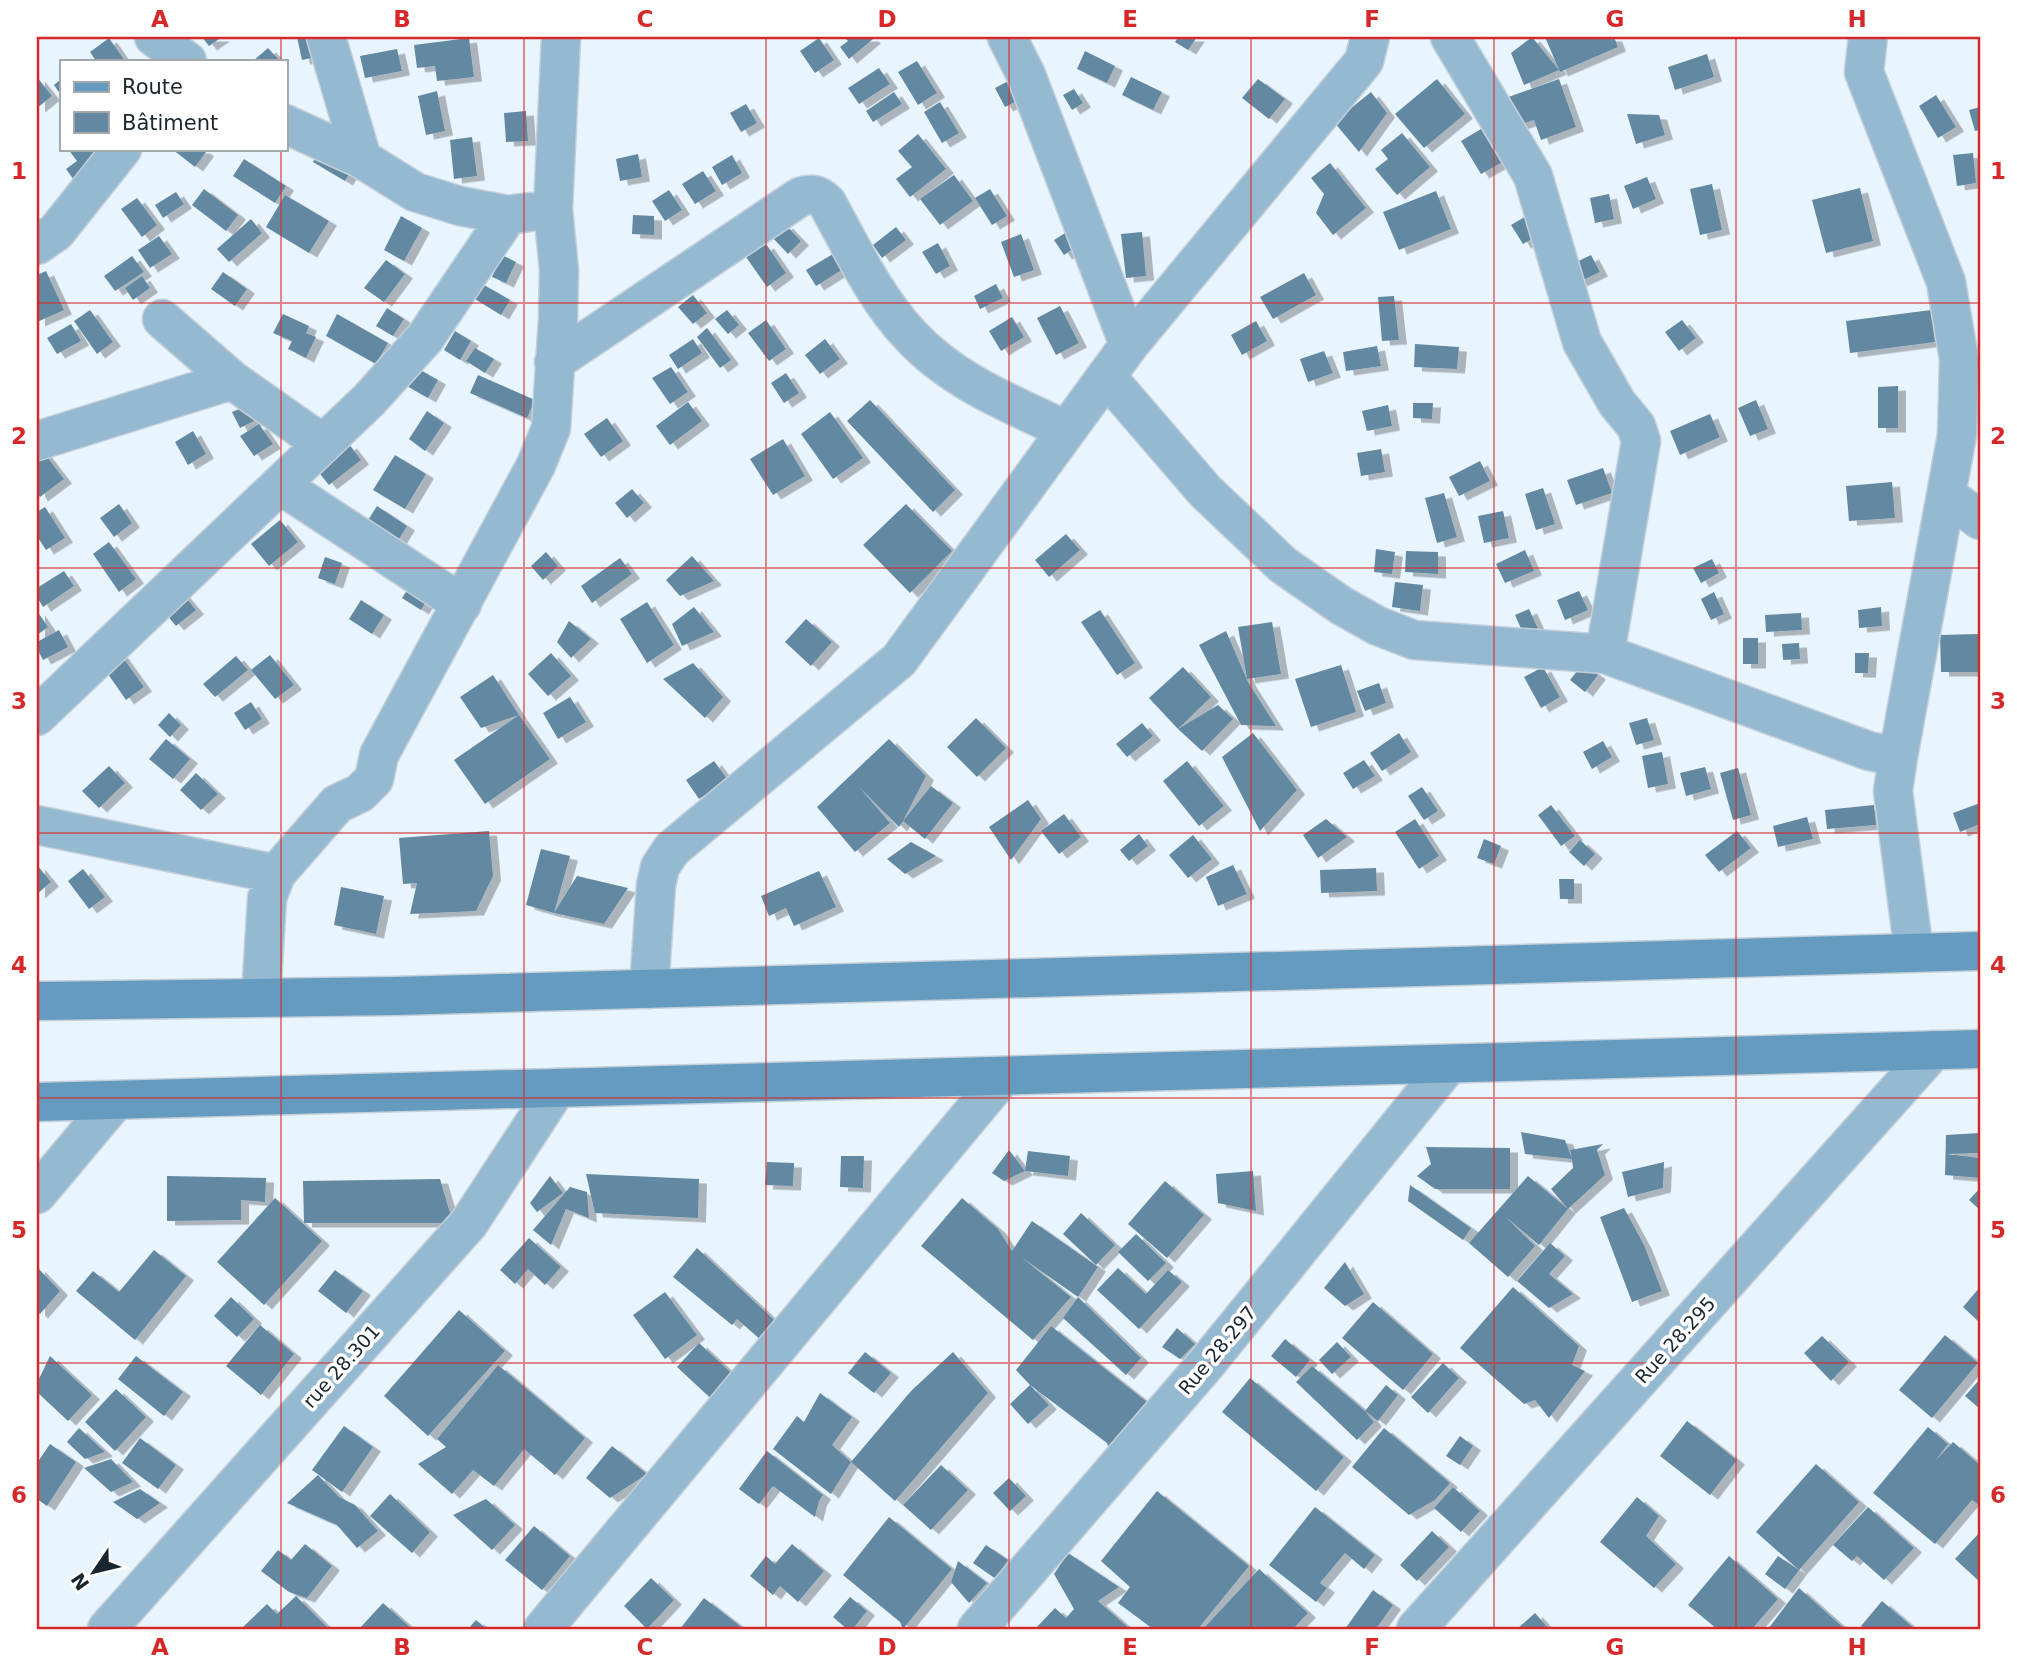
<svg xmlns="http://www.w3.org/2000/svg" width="2017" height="1666" viewBox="0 0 2017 1666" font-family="'DejaVu Sans',sans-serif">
	<defs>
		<filter id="shadow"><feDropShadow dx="8" dy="4.5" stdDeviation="0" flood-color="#0004"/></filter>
	</defs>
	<rect width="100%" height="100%" fill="#e9f5fe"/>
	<path fill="#6488a1" filter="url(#shadow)" d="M202,37H222L209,46Z
		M297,37H316L321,56L302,60Z
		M844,37H871L873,39L849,59L840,47L848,41Z
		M1178,37H1197L1188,50L1175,42Z
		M1532,37L1559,70L1524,85L1511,53Z
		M1545,37H1614L1618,47L1560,72Z
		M109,38L125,61H96L90,52Z
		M469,38L474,77L437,81L435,66L417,68L414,45Z
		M819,38L834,60L815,73L800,51Z
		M268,48L280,61H253Z
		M397,49L402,71L365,78L360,56Z
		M1085,51L1115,66L1107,83L1077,69Z
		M1707,54L1714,77L1675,90L1668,67Z
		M917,61L937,93L918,105L898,72Z
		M879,68L890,84L859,104L848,88Z
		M37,77L52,96L37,108Z
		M1131,77L1162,92L1153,110L1122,95Z
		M1014,78L1024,97L1005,107L995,88Z
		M61,79V95L54,85Z
		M1258,79L1285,99L1269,119L1242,98Z
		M1437,79L1465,114L1424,148L1395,114Z
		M1559,79L1576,127L1541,140L1534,120L1510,128L1500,100Z
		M1074,89L1083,103L1072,110L1063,95Z
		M437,91L445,131L426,135L418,96Z
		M894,92L902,104L873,122L866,111Z
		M1371,92L1387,113L1359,152L1334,122Z
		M1936,95L1956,127L1938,138L1919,106Z
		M940,102L959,133L942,143L924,112Z
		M746,104L757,123L741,132L730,113Z
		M1980,107V130L1975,131L1969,110Z
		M526,111L528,141L506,142L504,113Z
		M1627,114L1659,115L1665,135L1636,144Z
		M1481,129L1501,163L1481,174L1461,141Z
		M1402,133L1430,167L1397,195L1375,169L1388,159L1381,150Z
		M918,134L946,169L910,197L896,179L912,167L898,151Z
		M472,137L477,176L454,179L450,140Z
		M324,145L355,164L345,181L313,162Z
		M68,149H98L79,187L66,169L77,161Z
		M172,149H202L206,152L195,167Z
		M1973,153L1976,183L1957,186L1953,155Z
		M638,154L642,177L620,181L616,159Z
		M732,155L742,173L722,185L712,167Z
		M244,159L286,186L275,203L233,176Z
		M1330,163L1366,208L1333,235L1316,213L1324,194L1311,178Z
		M703,171L716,191L695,204L682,184Z
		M954,175L973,201L940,225L920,199Z
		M1647,177L1656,199L1633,209L1624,186Z
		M1712,184L1722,230L1700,235L1690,189Z
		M1860,188L1873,241L1826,253L1812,200Z
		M204,189L238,215L226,231L192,205Z
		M990,189L1007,216L992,225L975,198Z
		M669,190L682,210L665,221L652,201Z
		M1436,191L1451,229L1399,250L1383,212Z
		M176,192L184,204L163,218L155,205Z
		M1609,194L1614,219L1595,223L1590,198Z
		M285,195L329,221L309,253L266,227Z
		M137,198L157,225L142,237L121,209Z
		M1530,214L1542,233L1523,244L1511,225Z
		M633,215L654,216V235L632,234Z
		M401,216L422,228L404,261L384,250Z
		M251,219L262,233L229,262L217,249Z
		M785,224L801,241L788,254L771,236Z
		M1078,225L1087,239L1064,255L1054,240Z
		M896,227L906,240L882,258L873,245Z
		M1142,232L1146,276L1126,278L1121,234Z
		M1021,234L1034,270L1014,277L1001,242Z
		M159,236L172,254L150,268L138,250Z
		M938,243L950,266L936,274L922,252Z
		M766,244L786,273L767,287L746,257Z
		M843,248L853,263L816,286L806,270Z
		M502,255L516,262L506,283L492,277Z
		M1591,255L1600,272L1579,282L1570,265Z
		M132,256L144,272L115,291L104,276Z
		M386,260L405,274L384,302L364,288Z
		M46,271L64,310L37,322V275Z
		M223,272L247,289L235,306L211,289Z
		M1304,273L1316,295L1273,319L1260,297Z
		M142,276L150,288L133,300L125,288Z
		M996,284L1003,298L980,309L974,296Z
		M484,285L510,300L501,315L475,299Z
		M693,295L707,313L693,324L678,307Z
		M1394,296L1399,340L1382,341L1378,297Z
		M1060,306L1079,343L1056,355L1037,318Z
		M387,308L404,319L393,336L376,326Z
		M90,310L113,342L97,354L74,321Z
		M727,310L739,325L728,334L715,319Z
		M1931,310L1935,342L1850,353L1846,321Z
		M283,314L309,326L306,333L316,337L306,358L288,349L292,341L273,333Z
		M337,314L388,343L376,364L326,336Z
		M1012,317L1024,337L1001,351L989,331Z
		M766,320L786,349L769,361L748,333Z
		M1682,320L1696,338L1679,351L1665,332Z
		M1256,321L1267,341L1242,355L1231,335Z
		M71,324L81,341L57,354L47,338Z
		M707,328L731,360L720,368L697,337Z
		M455,331L471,341L460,360L444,350Z
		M693,339L702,353L678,369L669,355Z
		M825,339L840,359L820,374L805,355Z
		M1415,344L1459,347L1457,369L1414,367Z
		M1377,346L1381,366L1346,371L1343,352Z
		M475,348L494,359L485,373L466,361Z
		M1324,351L1333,373L1308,382L1300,359Z
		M415,367L438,380L428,398L405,385Z
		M671,367L688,392L670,404L652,378Z
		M786,373L799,393L784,403L771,383Z
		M478,375L535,400L527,418L470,393Z
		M1898,386V428H1878V387Z
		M870,400L955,490L933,512L847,421Z
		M1756,400L1768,429L1750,436L1738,408Z
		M688,402L702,421L670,445L656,426Z
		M1413,403H1433L1432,419L1413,418Z
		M251,404L258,419L240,428L232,412Z
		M1388,405L1392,426L1367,431L1362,411Z
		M427,411L444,423L425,451L409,439Z
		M830,412L863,458L833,479L801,434Z
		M1710,414L1720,437L1680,455L1670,431Z
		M607,418L623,441L601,457L584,434Z
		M259,424L273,444L254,456L240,436Z
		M193,431L206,454L188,465L175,442Z
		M783,439L805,476L773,495L750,459Z
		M349,444L361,460L329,485L316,469Z
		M41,449L64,479L40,497L37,492V452Z
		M1381,449L1385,472L1361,476L1357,453Z
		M395,455L426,474L405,509L373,490Z
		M1480,461L1490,481L1459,496L1449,477Z
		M1603,468L1612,493L1576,505L1567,480Z
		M1892,482L1895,518L1849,521L1846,486Z
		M1543,488L1555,524L1536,530L1525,494Z
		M632,489L644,503L627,518L615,503Z
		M1444,493L1457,537L1437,543L1425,498Z
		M119,504L132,523L114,537L100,518Z
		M906,504L952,551L910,593L863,545Z
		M377,506L407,526L396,544L365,525Z
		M45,507L65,538L46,550L37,536V512Z
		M1503,511L1509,538L1484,543L1478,516Z
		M280,520L298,542L269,566L251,544Z
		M1066,534L1080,550L1049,577L1035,560Z
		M109,542L136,579L119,592L93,554Z
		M1376,549L1395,552L1392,574L1374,572Z
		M1525,550L1534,571L1505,583L1496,564Z
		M1406,551L1438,552V574L1405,572Z
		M546,552L558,566L543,580L531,566Z
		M692,556L714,581L680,596L666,580Z
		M325,557L342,563L335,584L318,578Z
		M620,558L632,574L592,603L581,586Z
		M1712,559L1719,573L1701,583L1693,568Z
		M64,571L74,586L43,607L37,597V588Z
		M413,581L431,593L421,610L402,598Z
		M1395,582L1423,585L1420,611L1392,607Z
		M1579,591L1588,610L1565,620L1557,600Z
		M1714,592L1724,614L1711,620L1701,599Z
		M182,593L196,610L176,626L162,609Z
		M361,600L384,615L372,634L349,619Z
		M647,602L674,645L647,663L620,619Z
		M694,607L714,632L682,646L672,624Z
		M1881,607L1882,626L1859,628L1858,610Z
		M1529,609L1540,633L1526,640L1515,615Z
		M1100,610L1135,663L1117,675L1081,622Z
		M37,611L48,627L37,635Z
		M1801,613L1802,630L1766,632L1765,615Z
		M806,619L832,642L811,666L785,642Z
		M569,621L591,639L571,658L557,642Z
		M1272,622L1281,674L1247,679L1238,627Z
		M59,630L68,647L43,660L37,648V642Z
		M1226,631L1248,682L1276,726L1241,725L1199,645Z
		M1979,634L1980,672H1941L1940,635Z
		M1743,638H1758V664H1743Z
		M1799,643L1800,659L1783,660L1782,644Z
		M119,652L144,687L126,700L101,664Z
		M551,653L571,676L548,696L528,674Z
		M1855,653H1869L1868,673H1855Z
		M270,655L294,685L275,699L251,670Z
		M236,656L248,670L215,697L203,684Z
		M693,663L723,697L705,718L663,679Z
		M1583,664L1598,675L1585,692L1570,680Z
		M1341,665L1356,712L1311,727L1295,679Z
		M1183,667L1211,697L1178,729L1218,705L1233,719L1202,751L1178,729L1149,698Z
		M1543,667L1560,697L1541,708L1524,677Z
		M493,675L519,715L481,728L460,697Z
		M1379,683L1386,703L1365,711L1357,691Z
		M570,697L586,722L558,739L543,713Z
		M251,702L262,719L245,730L234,713Z
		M169,713L181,725L170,737L158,725Z
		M519,715L550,759L485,804L454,760Z
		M976,718L1006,748L977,777L947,747Z
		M1647,718L1654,740L1636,745L1629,723Z
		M1142,723L1153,736L1127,757L1116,744Z
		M1253,733L1297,790L1260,831L1222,757Z
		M1399,733L1411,752L1382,771L1370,753Z
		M166,739L190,759L173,779L149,759Z
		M889,739L926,776L903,821L931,786L953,803L925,839L903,821L899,827L859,787L890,823L855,852L817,807Z
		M1603,741L1612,757L1592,769L1583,752Z
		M1662,752L1668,784L1648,788L1642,756Z
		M1364,760L1375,776L1353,789L1343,773Z
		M714,761L728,780L699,799L686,780Z
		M1187,761L1224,806L1199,826L1163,781Z
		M109,766L125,783L99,808L82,791Z
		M1705,767L1711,789L1686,796L1680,773Z
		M1738,768L1751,815L1733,820L1720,773Z
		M196,773L218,794L201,810L180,790Z
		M1422,787L1438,811L1424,820L1408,796Z
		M1028,800L1041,819L1011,860L989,827Z
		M1980,803V824L1960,832L1953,813Z
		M1551,805L1575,836L1561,846L1538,815Z
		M1874,805L1876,825L1827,829L1825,810Z
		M1064,814L1081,837L1059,854L1041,831Z
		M1807,817L1813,839L1778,847L1773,826Z
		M1326,819L1347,837L1318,858L1303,835Z
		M1415,819L1439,856L1419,869L1395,832Z
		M489,831L493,876L476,911L410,914L417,883L403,884L399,838Z
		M1737,831L1751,848L1719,872L1705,855Z
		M1139,834L1148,846L1129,861L1120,850Z
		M1193,835L1212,859L1188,878L1169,855Z
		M1484,839L1501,846L1494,864L1477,858Z
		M1580,840L1595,854L1584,866L1569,852Z
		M911,842L936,856L905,874L887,859Z
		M541,849L570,856L554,913L577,876L628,888L604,924L554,913L526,905Z
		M37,865L51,882L37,894Z
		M1233,865L1247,894L1218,906L1206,877Z
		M1376,868L1377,891L1321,893L1320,870Z
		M83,869L105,897L89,909L68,881Z
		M819,871L836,907L794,926L786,908L769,916L761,896Z
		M1559,879H1574V899H1560Z
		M341,887L384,896L376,934L334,925Z
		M1521,1132L1565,1140L1572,1159L1570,1150L1603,1144L1597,1150L1605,1175L1568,1209L1551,1189L1573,1168L1572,1159L1525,1154Z
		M1980,1133V1153L1947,1154L1980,1158V1178L1945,1175L1946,1135Z
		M1426,1147L1510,1148V1189H1435L1417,1176L1431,1164Z
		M1009,1150L1025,1171L1004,1181L992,1173Z
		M1028,1151L1070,1156L1068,1176L1025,1171Z
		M841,1156H864L863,1188L840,1187Z
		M767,1162L794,1163L793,1186L765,1185Z
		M1664,1162L1663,1188L1628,1197L1622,1172Z
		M1253,1171L1256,1211L1218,1203L1216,1174Z
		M586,1174L699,1179L698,1218L595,1213Z
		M167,1176L266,1178L265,1202L241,1200V1220L167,1221Z
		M550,1176L563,1193L537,1212L530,1203Z
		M1528,1176L1568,1209L1539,1245L1505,1216L1535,1246L1508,1277L1469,1243Z
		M440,1179L453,1223H304L303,1181Z
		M1165,1181L1204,1215L1167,1258L1128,1224Z
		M1410,1185L1471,1228L1463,1240L1408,1201Z
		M570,1187L587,1192L589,1218L566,1209L551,1245L533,1230Z
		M1980,1188V1210L1969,1200Z
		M275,1198L322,1241L264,1305L217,1262Z
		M962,1198L998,1229L1012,1251L1032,1221L1098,1267L1078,1297L1021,1257L1071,1297L1033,1340L921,1246Z
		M1624,1208L1644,1245L1662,1291L1632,1302L1600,1217Z
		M1081,1213L1115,1245L1096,1265L1063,1234Z
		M1136,1234L1166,1263L1148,1281L1118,1252Z
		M529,1238L561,1267L545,1285L528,1269L515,1284L500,1270Z
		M1550,1243L1565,1256L1549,1274L1573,1294L1549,1308L1517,1281Z
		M697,1248L786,1331L771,1349L737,1319L732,1325L673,1277Z
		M154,1250L186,1276L135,1340L76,1291L93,1271L119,1292Z
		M1345,1262L1364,1294L1345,1306L1324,1288Z
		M37,1267L60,1291L40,1314L37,1311Z
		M1118,1268L1146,1294L1168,1270L1182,1282L1139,1329L1097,1290Z
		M335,1270L363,1291L346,1313L318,1291Z
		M1513,1287L1579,1346L1572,1365L1585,1371L1549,1418L1535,1400L1524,1404L1460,1348Z
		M1980,1287V1323L1963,1307Z
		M665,1292L697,1335L665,1359L633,1315Z
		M231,1297L254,1319L237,1337L214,1316Z
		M1078,1297L1141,1358L1126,1375L1063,1318Z
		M1373,1302L1433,1354L1403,1390L1342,1338Z
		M459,1310L505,1351L428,1436L384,1396Z
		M260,1325L294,1354L261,1395L226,1366Z
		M1051,1326L1152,1406L1112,1457L1107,1443L1030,1385L1049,1405L1028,1424L1010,1404L1030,1385L1016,1370Z
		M1177,1328L1195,1344L1180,1359L1162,1347Z
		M1945,1335L1978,1363L1932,1418L1899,1390Z
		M1822,1336L1849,1362L1831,1381L1804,1353Z
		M1285,1339L1310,1360L1296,1377L1271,1356Z
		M1337,1342L1351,1357L1332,1374L1319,1360Z
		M699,1343L741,1382L719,1406L677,1367Z
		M865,1352L891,1373L874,1393L848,1373Z
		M953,1352L988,1393L895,1501L851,1462L911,1391Z
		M50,1356L92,1395L68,1421L37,1392V1383Z
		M136,1356L183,1392L164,1416L118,1379Z
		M1443,1363L1459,1378L1428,1413L1411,1397Z
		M498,1365L585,1438L555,1475L524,1449L494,1486L473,1470L452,1494L418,1464L446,1447L437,1439Z
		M1312,1366L1365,1411L1374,1422L1357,1440L1296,1382Z
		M1250,1378L1344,1457L1316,1491L1222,1412Z
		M1980,1379V1409L1965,1396Z
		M1386,1385L1398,1395L1378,1421L1365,1411Z
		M116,1389L146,1417L115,1451L85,1422Z
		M820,1393L852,1417L832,1445L851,1462L831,1494L773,1449L797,1416L804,1422Z
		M1687,1421L1737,1460L1710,1495L1660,1456Z
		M344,1426L373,1447L342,1492L312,1470Z
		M1928,1427L1948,1444L1935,1461L1953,1442L1980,1465V1506L1972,1500L1935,1544L1873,1493Z
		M79,1428L105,1452L85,1459L67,1442Z
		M1384,1428L1450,1483L1435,1500L1409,1515L1352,1467Z
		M1460,1436L1473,1446L1460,1465L1446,1456Z
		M140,1438L176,1465L158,1489L122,1463Z
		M50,1444L76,1462L47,1506L37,1499V1463Z
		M612,1446L647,1474L610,1498L586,1478Z
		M767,1451L823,1495L819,1501L815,1517L773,1486L759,1504L739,1489Z
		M111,1459L133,1482L111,1492L84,1468Z
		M1816,1464L1859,1502L1799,1570L1756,1532Z
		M941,1465L968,1490L931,1530L903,1505Z
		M318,1475L339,1497L355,1505L378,1531L357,1548L337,1525L287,1503Z
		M1009,1478L1026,1496L1010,1511L993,1493Z
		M1453,1487L1480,1511L1461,1532L1434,1508Z
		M140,1489L160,1503L137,1519L113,1502Z
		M1157,1491L1249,1566L1198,1629H1153L1118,1603L1130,1587L1101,1561Z
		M390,1494L430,1532L412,1553L370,1516Z
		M1637,1497L1659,1516L1646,1536L1676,1564L1654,1588L1600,1542Z
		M486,1499L515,1525L492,1550L453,1515Z
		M1315,1507L1375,1555L1364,1569L1345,1553L1320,1583L1327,1588L1316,1602L1269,1565Z
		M1868,1507L1914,1548L1884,1580L1857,1556L1852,1561L1833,1545Z
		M889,1517L952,1569L903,1629L900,1622L843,1575Z
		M534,1526L570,1556L542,1590L505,1560Z
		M1432,1531L1449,1547L1417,1581L1400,1565Z
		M1980,1532V1582L1955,1559Z
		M305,1544L332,1566L307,1598L289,1592L261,1571L278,1550L291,1560Z
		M792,1544L824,1571L798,1602L780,1586L773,1595L750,1576L766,1556L775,1564Z
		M986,1545L1008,1560L996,1579L973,1563Z
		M1068,1553L1119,1587L1098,1601L1130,1629H1035L1055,1608L1066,1618L1074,1609L1054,1574Z
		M1729,1556L1778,1599L1752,1629H1717L1688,1605Z
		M1778,1556L1799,1570L1785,1589L1765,1574Z
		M958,1561L987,1583L969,1603L951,1582Z
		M1259,1569L1308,1613L1293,1629H1203Z
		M651,1578L674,1600L647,1629L624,1606Z
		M1799,1588L1845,1629H1768Z
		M1373,1590L1393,1605L1376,1629H1345Z
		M296,1596L329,1629H244L243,1627L267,1604L277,1614Z
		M850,1597L867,1611L853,1629H847L833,1617Z
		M704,1598L744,1629H680Z
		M1882,1601L1915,1629H1865L1861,1626Z
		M383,1603L412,1629H359Z
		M1535,1613L1549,1629H1517Z
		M476,1620L487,1629H468Z"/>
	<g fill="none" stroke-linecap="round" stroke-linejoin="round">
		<g stroke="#c4d0d9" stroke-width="41">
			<path id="minor" d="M154,37L187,61
				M326,37L362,159
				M1007,37L1026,75L1129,345
				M1450,37L1533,176L1582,342L1617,403L1636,426L1641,441L1605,654L1869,751L1898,757L1893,791L1914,953
				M1868,37L1864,72L1946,282L1959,359L1957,435L1898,757
				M285,124L362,159L415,192L460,206L508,215L530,212
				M37,245L56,232L122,149
				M162,319L232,380L323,444
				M554,362L800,197C812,193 818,194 827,203C852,248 875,298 910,335C952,381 1011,404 1066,430
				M1106,376L1205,491L1283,565L1342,606L1378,626L1414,640L1605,654
				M37,441L232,380
				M280,485L462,604
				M1947,495L1980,520
				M37,716L369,400L425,338L508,215
				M37,825L276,874
				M649,989L656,885L660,867L672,849L899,660L1129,345L1364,61L1370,37
				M261,997L267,898L276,874L337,804L360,793L374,779L379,755L536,465L551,428L558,319L559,270L553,209L561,37
				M37,1194L115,1101
				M107,1629L469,1223L557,1088
				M543,1629L1003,1076
				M977,1629L1206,1364L1449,1064
				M1416,1629L1934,1050"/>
		</g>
		<g stroke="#c4d0d9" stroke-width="41">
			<path id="secondary" d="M37,1001L395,996L1980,951
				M37,1102L1980,1049"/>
		</g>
		<use href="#minor" stroke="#95b9d1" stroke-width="38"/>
		<use href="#secondary" stroke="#659bbf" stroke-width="38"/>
	</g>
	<path fill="none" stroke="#d62828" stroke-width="2" stroke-opacity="0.55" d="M281,37V61M524,37V1629M766,37V1629M1009,37V1629M1251,37V1629M1494,37V1629M1736,37V1629M281,149V1629M37,303H1980M37,568H1980M37,833H1980M37,1098H1980M37,1363H1980"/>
	<g text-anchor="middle" stroke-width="7" stroke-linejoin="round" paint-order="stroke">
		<g font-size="19" fill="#1a262e" stroke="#fff">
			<text transform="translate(1675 1340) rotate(-48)" y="7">Rue 28.295</text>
			<text transform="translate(1217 1350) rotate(-50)" y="7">Rue 28.297</text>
			<text transform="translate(341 1366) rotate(-48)" y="7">rue 28.301</text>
		</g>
	</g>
	<rect width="2017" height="1666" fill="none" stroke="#ffffff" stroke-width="77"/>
	<rect x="60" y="60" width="228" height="91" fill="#ffffff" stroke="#a3a8ab" stroke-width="2"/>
	<rect x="74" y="82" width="35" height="10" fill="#659bbf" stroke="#a3a8ab" stroke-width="2"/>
	<text x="122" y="94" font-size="21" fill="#1a262e">Route</text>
	<rect x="74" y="112" width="35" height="21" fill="#6488a1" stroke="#a3a8ab" stroke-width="2"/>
	<text x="122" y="130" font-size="21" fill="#1a262e">Bâtiment</text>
	<g transform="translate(94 1572) rotate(235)" stroke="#ffffff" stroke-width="5" paint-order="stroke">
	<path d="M0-5L12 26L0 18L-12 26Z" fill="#1a262e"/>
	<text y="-10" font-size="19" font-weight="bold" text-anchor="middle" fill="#1a262e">N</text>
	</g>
	<rect x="38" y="38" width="1941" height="1590" fill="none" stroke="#d62828" stroke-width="2.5"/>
	<g font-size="23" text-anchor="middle" font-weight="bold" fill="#d62828">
		<text x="160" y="27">A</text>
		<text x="402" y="27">B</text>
		<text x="645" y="27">C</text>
		<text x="887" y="27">D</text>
		<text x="1130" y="27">E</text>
		<text x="1372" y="27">F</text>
		<text x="1615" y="27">G</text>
		<text x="1857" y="27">H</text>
		<text x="19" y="179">1</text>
		<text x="1998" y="179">1</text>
		<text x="19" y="444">2</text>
		<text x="1998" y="444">2</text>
		<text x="19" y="709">3</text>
		<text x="1998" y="709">3</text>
		<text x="19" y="973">4</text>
		<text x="1998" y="973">4</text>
		<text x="19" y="1238">5</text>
		<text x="1998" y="1238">5</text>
		<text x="19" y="1503">6</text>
		<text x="1998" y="1503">6</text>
		<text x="160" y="1655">A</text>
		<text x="402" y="1655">B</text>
		<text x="645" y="1655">C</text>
		<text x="887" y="1655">D</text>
		<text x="1130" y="1655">E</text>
		<text x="1372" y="1655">F</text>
		<text x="1615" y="1655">G</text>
		<text x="1857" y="1655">H</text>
	</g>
</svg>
